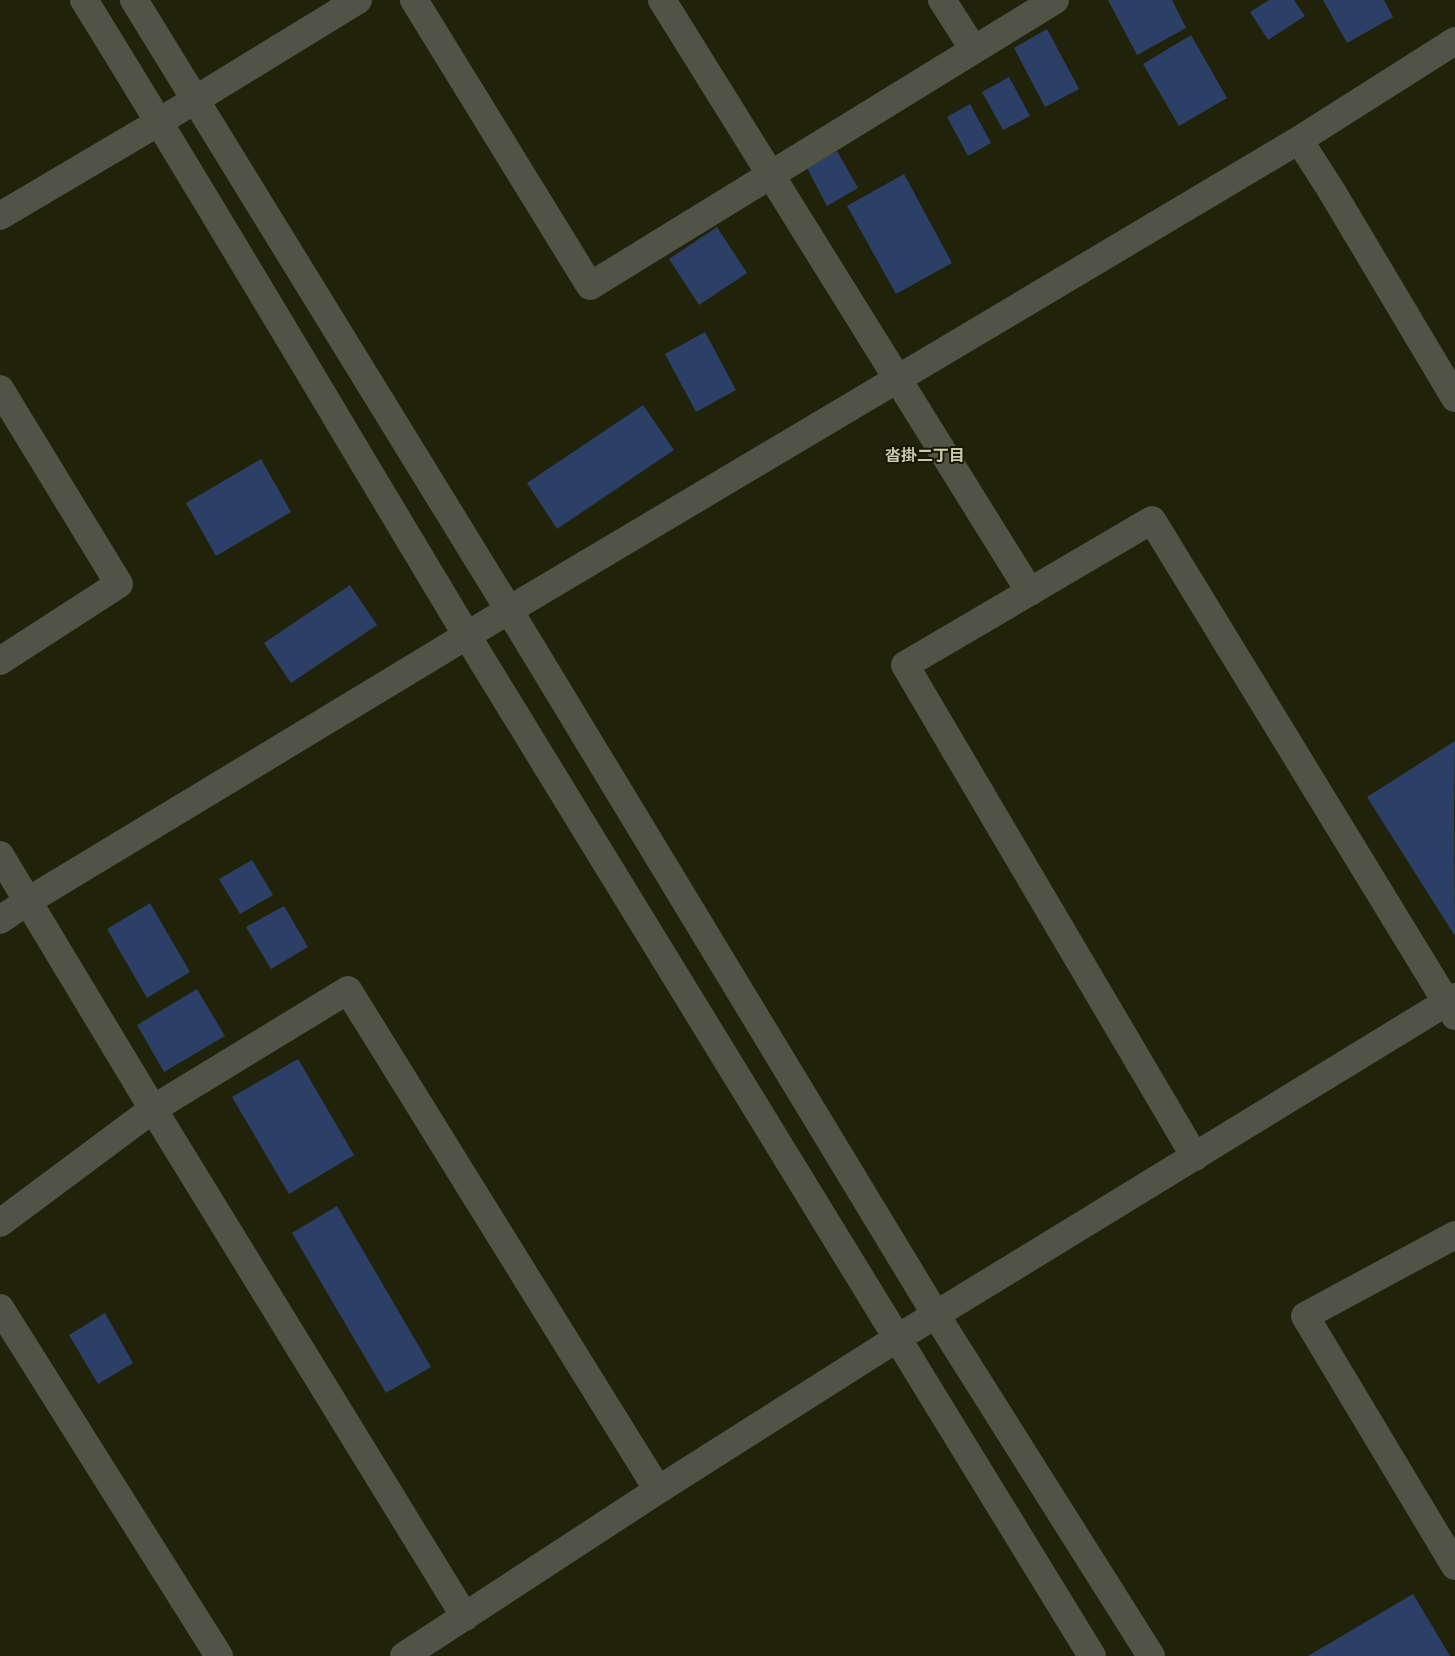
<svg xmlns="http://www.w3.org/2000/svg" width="1455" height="1656" viewBox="0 0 1455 1656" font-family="Overpass,'Noto Sans JP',sans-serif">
	<rect width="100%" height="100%" fill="#21220a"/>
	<path fill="#2c4067" d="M1108,0H1172L1186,28L1137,55Z
		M1269,0H1294L1305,16L1268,40L1250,12Z
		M1323,0H1384L1393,17L1347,43Z
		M1047,29L1079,89L1045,107L1014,48Z
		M1191,35L1227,98L1179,126L1143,64Z
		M1009,77L1030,116L1003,130L982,92Z
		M970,104L991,143L968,156L947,117Z
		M837,151L858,188L827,206L807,168Z
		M904,174L952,263L896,294L847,206Z
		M717,227L747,273L699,305L669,259Z
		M705,332L736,390L696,412L665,354Z
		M643,405L674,450L557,529L527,483Z
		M261,459L291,512L216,556L186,503Z
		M350,585L377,625L291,683L264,643Z
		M1455,741L1454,812L1455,936L1367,797Z
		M252,860L273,895L240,914L219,879Z
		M150,903L190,972L147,998L107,929Z
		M284,906L308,947L271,969L246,927Z
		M197,989L225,1036L164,1072L137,1025Z
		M298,1059L354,1155L289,1194L232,1097Z
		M337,1206L431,1367L386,1393L292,1233Z
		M105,1313L133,1363L98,1384L69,1335Z
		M1413,1594L1450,1656H1308Z"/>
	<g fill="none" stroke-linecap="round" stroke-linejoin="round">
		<path stroke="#525347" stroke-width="28" d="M414,0L590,286L1055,0
			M662,0C785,197 906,395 1030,592
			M942,0L974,50
			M0,216L159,122L358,0
			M0,389L119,584L0,661
			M0,855L153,1109L465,1617
			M1195,1157L905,665L1152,520L1455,1016
			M0,1223L153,1109L348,990L658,1490
			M1455,1235L1305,1316L1455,1566
			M0,1308L219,1656
			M404,1656L658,1490L896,1339L1455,997"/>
		<path stroke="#525347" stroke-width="28" d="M84,0C214,210 339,423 466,634C672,976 882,1316 1092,1656
			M134,0L509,610L936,1315L1151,1656
			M1299,140L1331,190L1455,398
			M0,920L28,901L509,610L1299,140L1455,41"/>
	</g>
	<g text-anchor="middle" stroke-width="4" stroke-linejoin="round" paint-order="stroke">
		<g font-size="16" font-weight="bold" fill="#caccaf" stroke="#181802">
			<text x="925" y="461">沓掛二丁目</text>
		</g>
	</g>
</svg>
